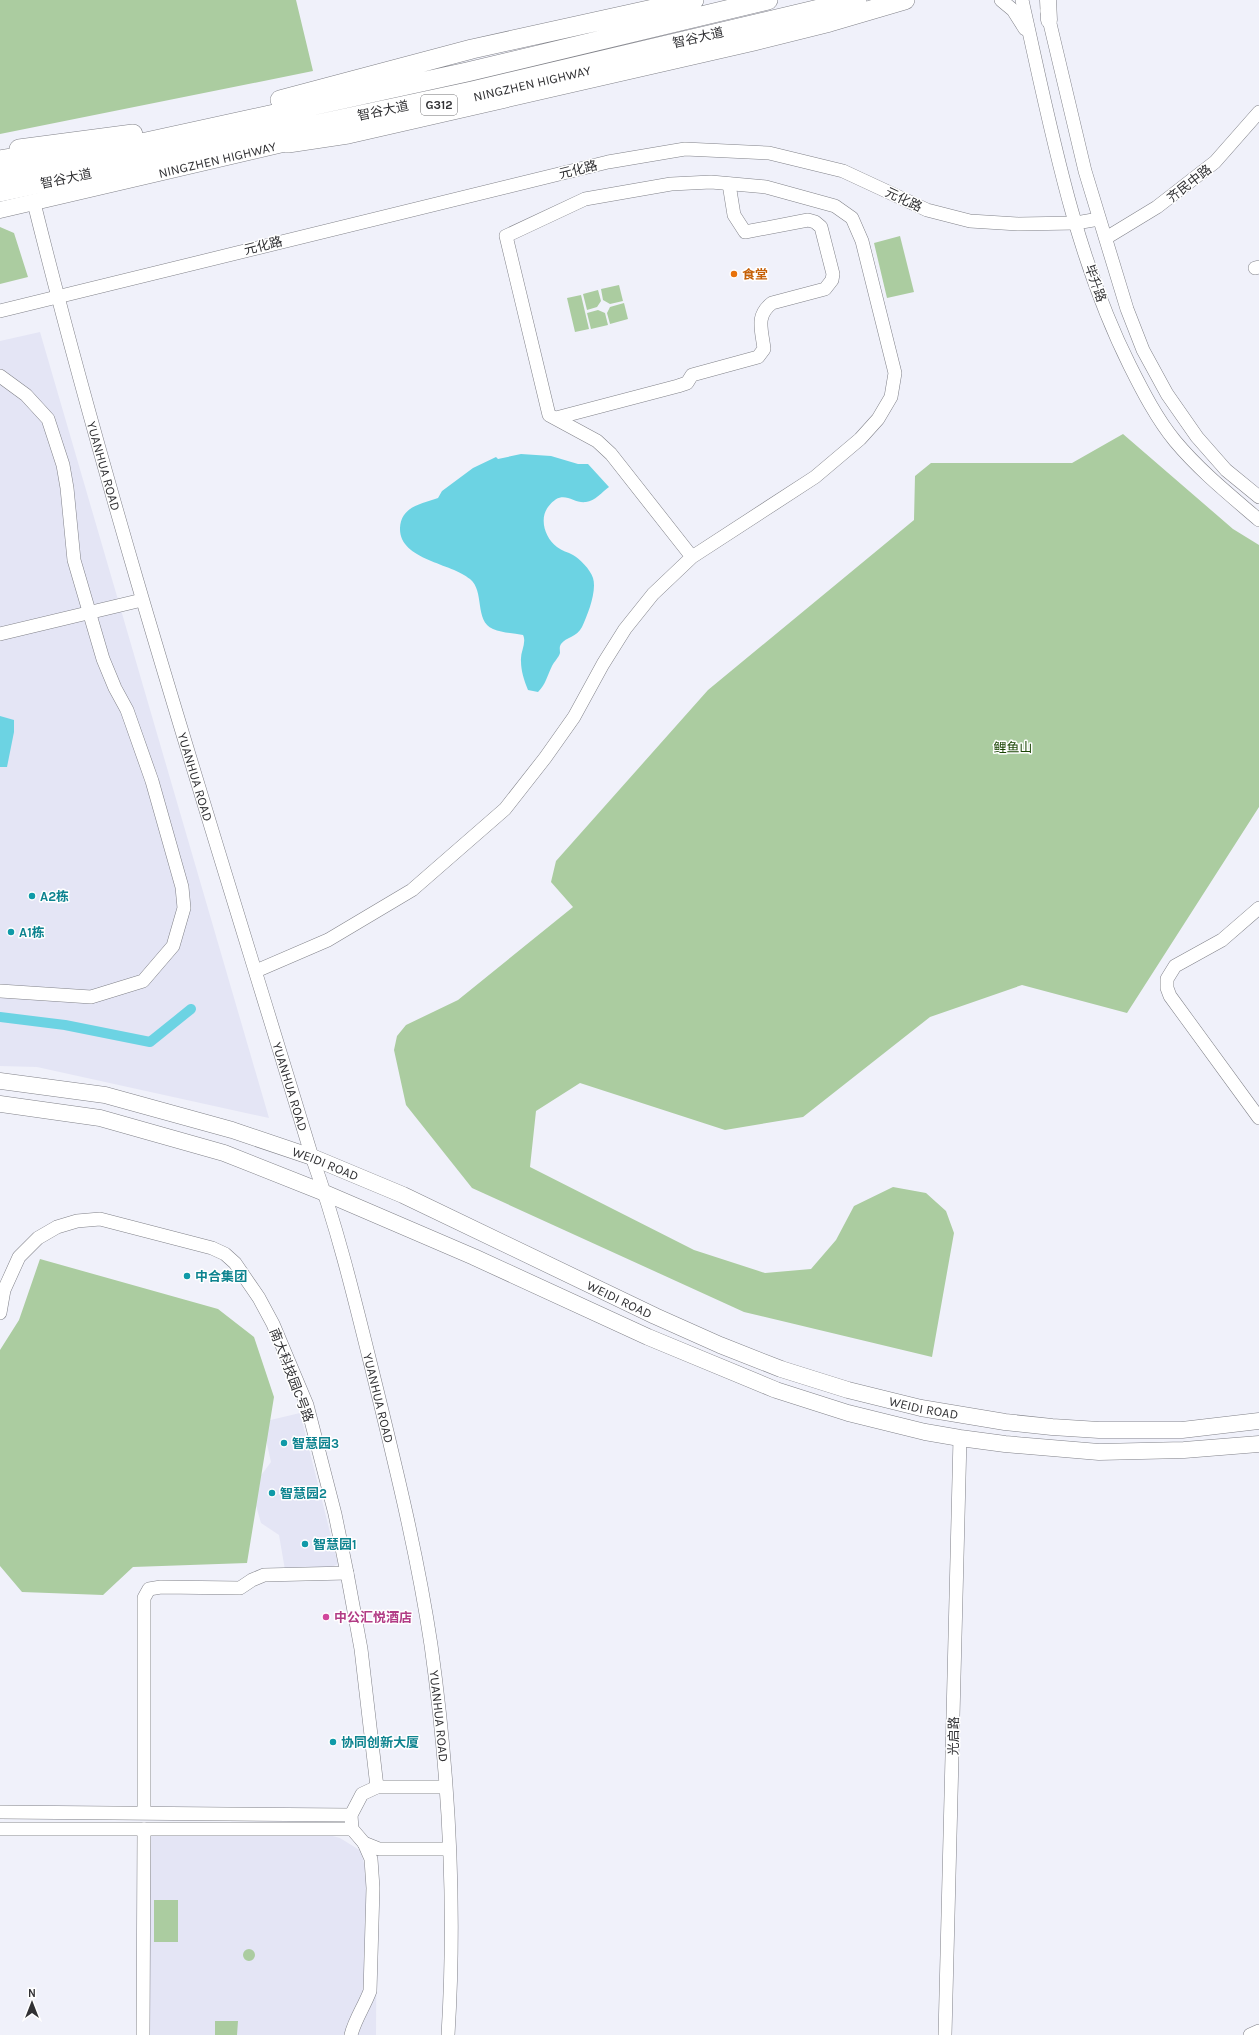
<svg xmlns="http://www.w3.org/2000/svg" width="1259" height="2035" viewBox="0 0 1259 2035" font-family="Karla,'Noto Sans SC',sans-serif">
	<rect width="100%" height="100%" fill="#f0f1fa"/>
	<path fill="#e4e5f5" d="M40,332L269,1118L37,1067L0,1066V341Z
		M300,1413L338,1564L325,1570H285L279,1535L261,1523L253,1495L259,1478L271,1462L262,1422Z
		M329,1835L340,1838L361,1851L365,1868L377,1878L376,2035H149L148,1836Z"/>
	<path fill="#abcca0" d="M0,0H296L313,71L0,134Z
		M0,227L14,233L28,277L0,284Z
		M900,236L914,292L887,298L874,243Z
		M619,285L623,301L610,304L603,300L601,289Z
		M598,290L601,301L597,307L587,310L583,294Z
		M581,295L589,329L575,332L567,298Z
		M624,303L628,319L610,324L607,313L610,307Z
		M598,310L605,313L608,325L591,329L587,313Z
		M1123,434L1233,529L1259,545V807L1127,1013L1022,985L930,1017L803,1117L725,1130L580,1083L536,1111L530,1167L694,1250L765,1273L811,1269L836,1240L854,1206L893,1187L926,1193L946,1211L954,1233L932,1357L744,1312L472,1188L406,1105L394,1050L397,1036L406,1025L458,1000L573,907L551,882L556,861L708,690L914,520L915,476L931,463H1072Z
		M40,1259L218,1309L254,1337L274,1397L247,1563L133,1567L103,1595L22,1592L0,1566V1350L19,1320Z
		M154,1900H178V1942H154Z
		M243 1955a6 6 0 1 1 12 0a6 6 0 1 1-12 0Z
		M215,2021H238L237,2035H215Z"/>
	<path fill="#6cd3e3" d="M521,454L551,456L578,464H588L609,487C602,492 595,501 586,502C572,504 563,487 548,507C539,519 545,538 557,547C562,551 568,552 573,555C580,559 590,569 593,578C597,591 588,614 582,627C577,637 566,637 561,644C559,647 560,650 560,653C559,657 554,662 552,666C547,676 546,684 538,692L528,690C524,680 521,671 521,661C520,652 527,643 523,635C513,633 502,633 493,629C474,621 485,591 470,579C452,563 399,560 400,528C401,506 422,504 438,498L442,491L473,468L496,457L498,459Z
		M0,716L14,720V732L7,767H0Z"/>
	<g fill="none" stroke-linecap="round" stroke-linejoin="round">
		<path stroke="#6cd3e3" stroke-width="10" d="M0,1017L65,1025L150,1042L191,1009"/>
		<g stroke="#818289" stroke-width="14">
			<g id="minor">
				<path d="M1001,0L1013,10L1025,29"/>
				<path d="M1022,0C1050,124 1073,252 1130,366C1143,392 1157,419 1175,441C1200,471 1230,495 1259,520"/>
				<path d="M1047,11L1085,171L1127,309L1143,350L1167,394L1197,437L1226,470L1259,497"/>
				<path id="s1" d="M34,203C114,525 216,840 312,1157C339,1232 357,1309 376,1386C397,1472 418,1558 431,1645C449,1774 456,1906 448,2035"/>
				<path d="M1106,238L1157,207L1215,162L1259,112"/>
				<path d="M1255,268L1259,267"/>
				<path d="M0,311L608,162L685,149L769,153L843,171L927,210L970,221L1018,224L1076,223L1099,219"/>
				<path d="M0,376L26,395L48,419L63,465L67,488L74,560L103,659L115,688L127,710L152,781L182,887L184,908L173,946L143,981L91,997L0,991"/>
				<path d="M556,418L678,386L687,383L692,375L758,357L764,349C762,330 755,316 772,303L825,289L832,280L833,274L821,227L815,222L808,220L745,232L734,215L729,184"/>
				<path d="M0,634L142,600"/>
				<path d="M1259,908L1222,940L1175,966L1167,979V988L1170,996L1259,1118"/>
				<path d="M256,971L328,940L412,890L505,809L545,758L574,717L603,664L625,629L653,594L692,557L815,477L860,439L878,419L891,397L895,373L862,241L852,218L835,206L766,187L711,182L671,184L585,199L506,236L549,415L597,441L611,454L692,557"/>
				<path d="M0,1313L4,1290L19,1257L38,1238L57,1227L77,1221L100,1219L212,1248L225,1254L235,1263L259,1298L273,1324L307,1405L335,1514L347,1573L361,1649L377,1787"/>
				<path d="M445,1787H377L362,1794L351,1815L352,1829L364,1843L379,1849H449"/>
				<path d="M0,1812L351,1815"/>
				<path d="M144,1812V1598L149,1589L161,1587L240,1588L252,1580L264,1575L347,1573"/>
				<path d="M0,1829H352"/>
				<path d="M143,2035L144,1829"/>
				<path d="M351,2035C355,2019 364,2007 370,1991L373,1888L371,1859L364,1843"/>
				<path d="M945,2035L960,1438"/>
				<path d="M1250,2035L1259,2031"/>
			</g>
		</g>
		<g stroke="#818289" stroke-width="17">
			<g id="major">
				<path d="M1048,0L1049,20"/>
				<path id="s2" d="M0,210L300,140"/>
				<path id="s3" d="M0,1081L105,1095L232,1130L312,1157L403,1195L655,1316L720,1345L781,1369L848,1390L921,1408L1005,1422L1052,1427L1099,1430H1182L1259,1421"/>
				<path d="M0,1104L100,1118L224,1153L325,1193L474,1257L648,1337L776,1390L848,1413L925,1432L960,1438L1005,1444L1099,1452L1184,1450L1259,1444"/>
			</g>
		</g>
		<g stroke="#818289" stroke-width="20">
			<path id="highway" d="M280,100L472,49L694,0
				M288,143L348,134L754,41L830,22L905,0
				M19,149L133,134
				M0,160L35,154
				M0,174L467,72L768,0
				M0,192L472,91L857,0"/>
		</g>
		<use href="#minor" stroke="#fff" stroke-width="13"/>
		<use href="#major" stroke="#fff" stroke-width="16"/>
		<use href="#highway" stroke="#fff" stroke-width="19"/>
	</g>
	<circle fill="#e8710a" stroke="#fff" stroke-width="1.5" cx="734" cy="274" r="4"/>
	<g fill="#0f9aa8" stroke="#fff" stroke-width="1.5">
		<circle cx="32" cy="896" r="4"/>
		<circle cx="11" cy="932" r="4"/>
		<circle cx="187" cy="1276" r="4"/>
		<circle cx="284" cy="1443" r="4"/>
		<circle cx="272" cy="1493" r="4"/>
		<circle cx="305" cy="1544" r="4"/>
		<circle cx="333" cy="1742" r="4"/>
	</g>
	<circle fill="#d1479c" stroke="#fff" stroke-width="1.5" cx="326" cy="1617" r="4"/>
	<g text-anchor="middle" stroke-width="3" stroke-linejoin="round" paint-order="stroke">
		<rect fill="#fff" stroke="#6f6f71" stroke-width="1" x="421" y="95" width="36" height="20" rx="3"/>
		<g font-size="12" font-weight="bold" fill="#313134">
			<text x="439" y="109">G312</text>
		</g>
		<g font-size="13" fill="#313134" stroke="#fff">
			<text transform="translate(698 37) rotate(-13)" y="5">智谷大道</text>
			<text transform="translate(532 83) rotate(-13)" y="5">NINGZHEN HIGHWAY</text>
			<text transform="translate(383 110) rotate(-12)" y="5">智谷大道</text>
			<text dy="5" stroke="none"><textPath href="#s2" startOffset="223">NINGZHEN HIGHWAY</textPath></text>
			<text transform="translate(578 169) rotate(-14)" y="5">元化路</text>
			<text transform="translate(66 178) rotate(-12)" y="5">智谷大道</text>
			<text transform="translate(1189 183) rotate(-38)" y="5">齐民中路</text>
			<text transform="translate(904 199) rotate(25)" y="5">元化路</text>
			<text transform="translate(263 245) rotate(-14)" y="5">元化路</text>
			<text transform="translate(1096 283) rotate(70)" y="5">毕升路</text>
			<text dy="5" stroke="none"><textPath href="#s1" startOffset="272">YUANHUA ROAD</textPath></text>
			<text dy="5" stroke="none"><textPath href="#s1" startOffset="596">YUANHUA ROAD</textPath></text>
			<text dy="5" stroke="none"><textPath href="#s1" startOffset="920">YUANHUA ROAD</textPath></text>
			<text dy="5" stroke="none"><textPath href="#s3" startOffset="337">WEIDI ROAD</textPath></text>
			<text dy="5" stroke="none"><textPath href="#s3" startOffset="661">WEIDI ROAD</textPath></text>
			<text transform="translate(292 1375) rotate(69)" y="5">南大科技园C号路</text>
			<text dy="5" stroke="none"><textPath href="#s1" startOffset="1244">YUANHUA ROAD</textPath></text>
			<text dy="5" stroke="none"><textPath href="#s3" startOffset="985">WEIDI ROAD</textPath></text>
			<text dy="5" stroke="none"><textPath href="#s1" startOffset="1568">YUANHUA ROAD</textPath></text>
			<text transform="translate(953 1736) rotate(-89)" y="5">光启路</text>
		</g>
		<g font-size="13" font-weight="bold" fill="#c56008" stroke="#fff" text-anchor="start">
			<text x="742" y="279">食堂</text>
		</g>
		<g font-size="13" fill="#1a4504" stroke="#fff">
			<text x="1013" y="752">鲤鱼山</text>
		</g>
		<g font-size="13" font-weight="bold" fill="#0d838f" stroke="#fff" text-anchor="start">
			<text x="40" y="901">A2栋</text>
			<text x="19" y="937">A1栋</text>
			<text x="195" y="1281">中合集团</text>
			<text x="292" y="1448">智慧园3</text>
			<text x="280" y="1498">智慧园2</text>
			<text x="313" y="1549">智慧园1</text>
			<text x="341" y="1747">协同创新大厦</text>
		</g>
		<g font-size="13" font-weight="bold" fill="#b23c85" stroke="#fff" text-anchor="start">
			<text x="334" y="1622">中公汇悦酒店</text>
		</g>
	</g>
	<g transform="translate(32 2003)" stroke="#ffffff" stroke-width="3" paint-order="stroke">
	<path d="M0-3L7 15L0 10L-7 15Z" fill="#313134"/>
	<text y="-6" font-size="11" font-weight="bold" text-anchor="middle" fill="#313134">N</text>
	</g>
</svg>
